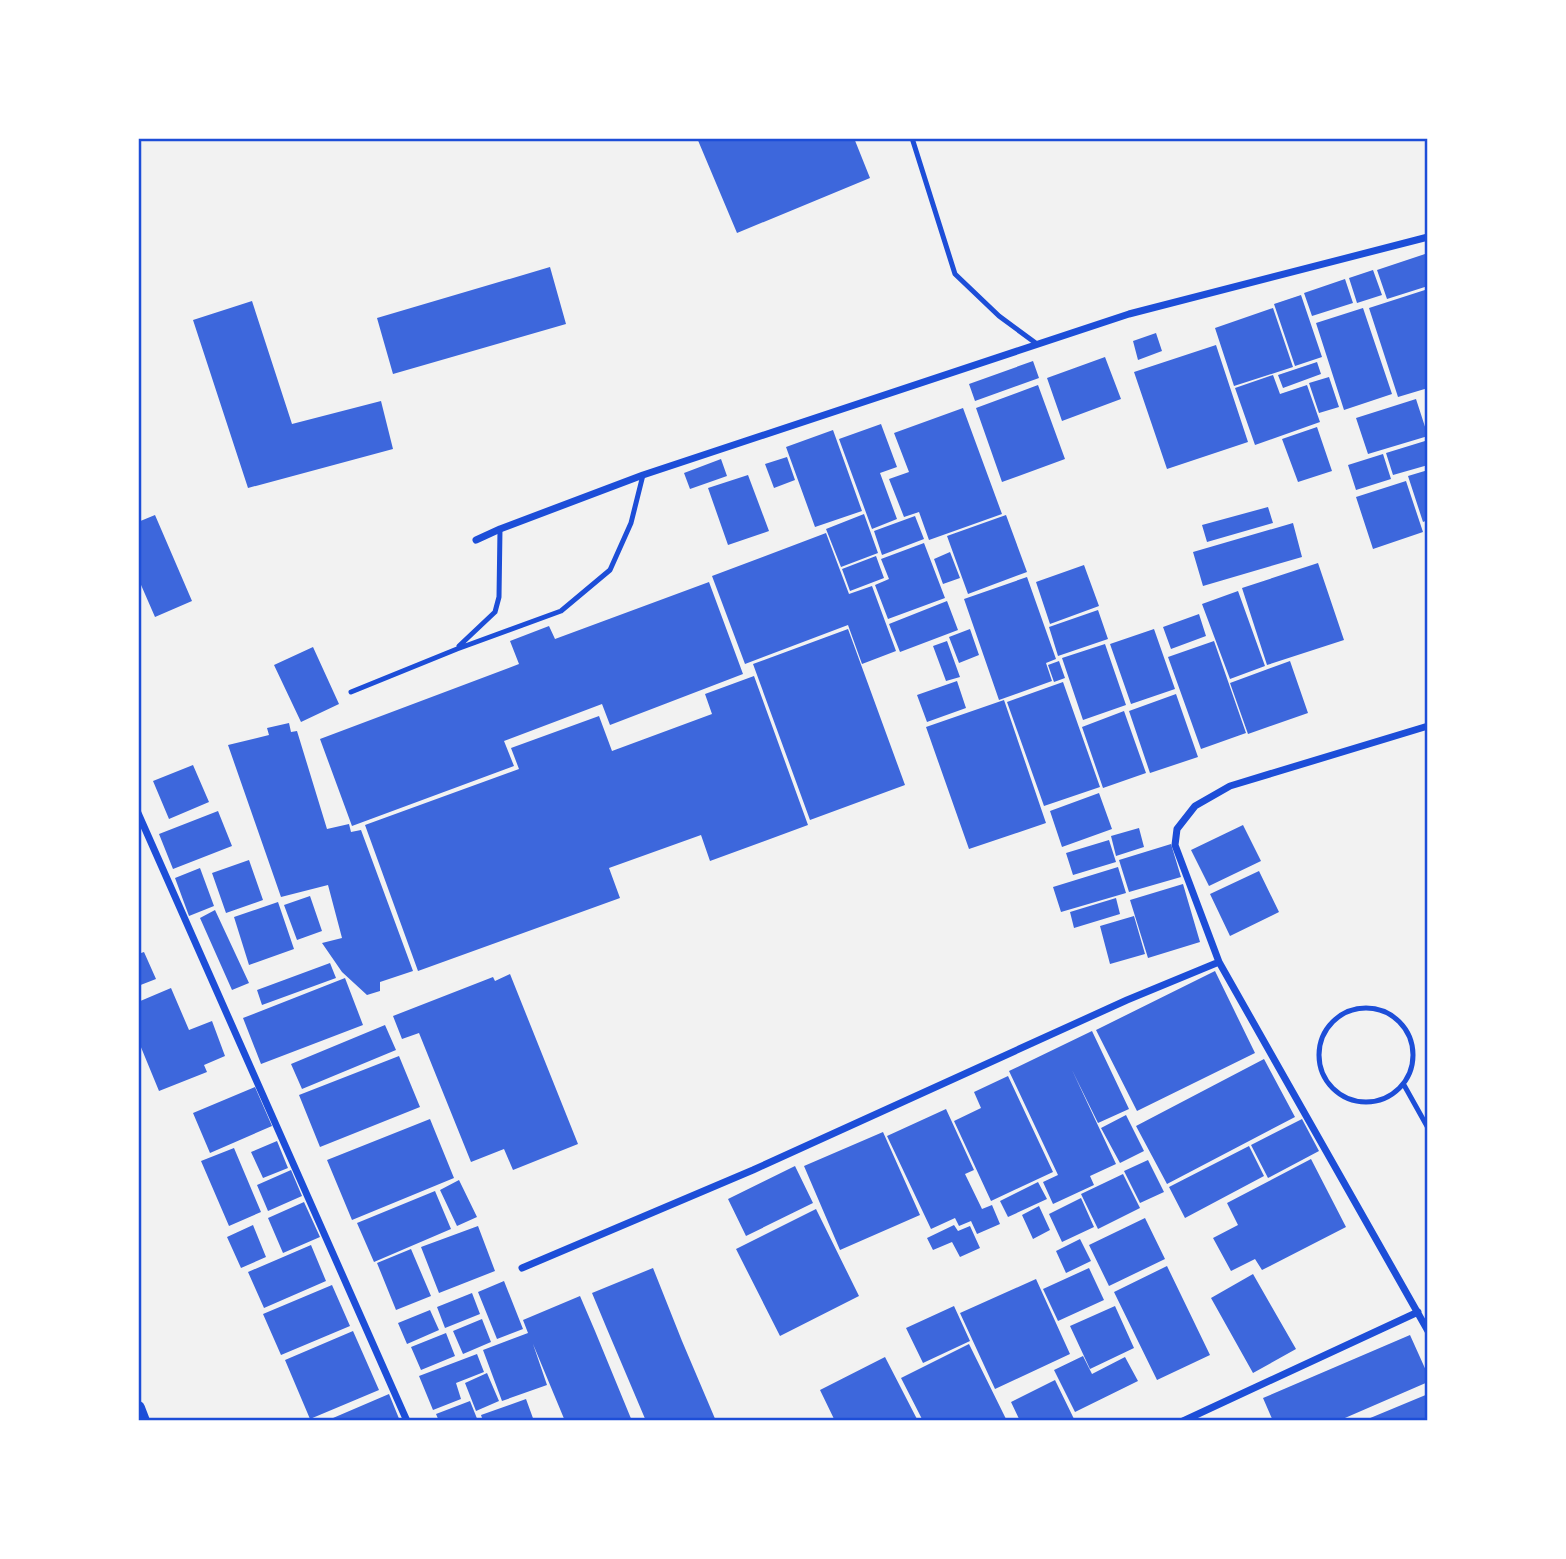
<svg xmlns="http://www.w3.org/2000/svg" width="1566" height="1559" viewBox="0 0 1566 1559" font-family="'Source Sans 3',sans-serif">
	<rect width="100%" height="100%" fill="#f2f2f2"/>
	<path fill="#3d67dc" d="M697,138H854L870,178L737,233Z
		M1428,253V286L1387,299L1377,270Z
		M550,267L566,324L393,374L377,318Z
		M1373,270L1382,295L1357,303L1349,278Z
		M1345,279L1353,303L1312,316L1304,293Z
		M1428,289V388L1398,397L1369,308Z
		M1301,295L1322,357L1295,366L1274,304Z
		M252,301L292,424L381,401L393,449L248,488L193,320Z
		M1273,308L1293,367L1234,386L1215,328Z
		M1363,308L1392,394L1344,410L1316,323Z
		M1156,333L1162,351L1138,360L1133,341Z
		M1216,345L1248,442L1167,469L1134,372Z
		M1105,357L1121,399L1062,421L1047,378Z
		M1033,361L1039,378L975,401L969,384Z
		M1317,362L1321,374L1283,388L1278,375Z
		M1273,375L1280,394L1307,385L1320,422L1255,445L1235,388Z
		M1329,377L1339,407L1319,413L1309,383Z
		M1038,385L1065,459L1002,482L976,408Z
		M1416,399L1428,436L1368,454L1356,418Z
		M963,408L1002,514L929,540L919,512L904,517L889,479L909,472L894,433Z
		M881,424L897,467L880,473L897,519L872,529L839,439Z
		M1317,427L1332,471L1298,482L1282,439Z
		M833,430L862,511L815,527L786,447Z
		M1425,441L1428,465L1393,475L1386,453Z
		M1383,454L1391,479L1356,490L1348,465Z
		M787,457L795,480L774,488L765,464Z
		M721,459L727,476L690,489L684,473Z
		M1428,470V520L1423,522L1408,476Z
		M748,475L769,531L728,545L708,488Z
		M1406,481L1423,532L1373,549L1356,497Z
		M1268,507L1273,523L1207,542L1202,525Z
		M864,514L878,553L841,567L826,529Z
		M155,515L192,601L155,617L138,578V522Z
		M1006,515L1027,572L968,594L947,536Z
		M915,516L924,539L882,555L874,531Z
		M1293,523L1302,557L1203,586L1193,552Z
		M826,533L849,594L872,586L896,651L862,664L848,625L745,664L712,576Z
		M924,543L945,598L888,619L875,585L889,579L881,559Z
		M950,552L960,578L943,584L934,559Z
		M876,556L884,578L850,591L842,569Z
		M1318,563L1344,640L1267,665L1242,588Z
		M1084,565L1099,606L1050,624L1036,582Z
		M1027,577L1056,659L1046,663L1052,681L999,700L964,599Z
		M709,582L743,674L610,725L602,704L504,741L514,766L352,826L320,739L519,664L510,641L549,626L555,639Z
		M1238,591L1265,666L1230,679L1202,604Z
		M947,601L958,630L900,652L889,624Z
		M1098,610L1108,639L1058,656L1049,627Z
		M1199,614L1206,636L1171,649L1163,627Z
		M848,629L905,785L810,820L753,664Z
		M970,629L979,655L959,663L949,637Z
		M1154,629L1175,689L1131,704L1110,644Z
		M947,641L960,677L946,681L933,646Z
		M1214,641L1246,733L1201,749L1168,657Z
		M1105,644L1126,705L1083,720L1062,658Z
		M313,647L339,704L301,722L274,665Z
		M1059,661L1065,678L1054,682L1048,665Z
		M1290,661L1308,713L1248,734L1230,683Z
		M754,676L808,825L710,861L701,835L609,868L620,898L418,971L365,825L519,769L511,748L599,716L612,751L712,714L705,694Z
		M957,681L966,708L927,722L917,695Z
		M1063,682L1100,787L1044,806L1007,702Z
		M1176,694L1198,757L1150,773L1129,711Z
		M1004,700L1046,823L969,849L926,727Z
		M1124,711L1146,773L1103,788L1082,727Z
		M289,723L291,732L297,731L327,829L349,824L351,832L361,830L413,971L380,982V991L367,995L342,972L322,943L342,938L328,885L281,897L228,745L269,735L267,728Z
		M193,765L209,802L169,819L153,781Z
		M1099,793L1112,829L1062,847L1050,811Z
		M218,811L232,846L173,869L159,834Z
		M1243,825L1261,861L1209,886L1191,850Z
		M1139,828L1144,847L1116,856L1111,836Z
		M1109,840L1116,862L1073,875L1066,853Z
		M1171,844L1181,877L1129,892L1119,860Z
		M249,860L263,900L226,913L212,873Z
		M1118,867L1126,893L1061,912L1053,887Z
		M200,868L214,906L189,916L175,878Z
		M1259,871L1279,912L1230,936L1210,894Z
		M1183,884L1200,942L1148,958L1130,900Z
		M310,896L322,931L297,940L284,905Z
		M1116,898L1120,914L1074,928L1070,912Z
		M278,902L294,949L249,965L234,917Z
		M215,910L249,983L232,990L200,918Z
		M1134,916L1145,954L1110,964L1100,926Z
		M144,952L156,979L138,986V954Z
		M330,963L336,978L262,1005L257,990Z
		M1215,971L1255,1053L1137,1111L1096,1030Z
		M510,974L578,1144L513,1170L504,1149L471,1162L419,1033L402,1039L393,1016L493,977L495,981Z
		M345,978L363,1025L261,1064L243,1018Z
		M171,988L189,1030L212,1021L225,1056L204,1065L207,1072L159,1091L138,1040V1002Z
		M385,1025L396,1050L302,1089L291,1064Z
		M1092,1031L1129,1109L1098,1123L1072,1070L1116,1164L1090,1176L1094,1185L1053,1204L1043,1182L1058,1175L1009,1071Z
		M399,1056L420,1107L320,1147L299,1095Z
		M1264,1059L1295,1117L1167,1184L1136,1126Z
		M1008,1076L1053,1172L991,1201L954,1121L981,1108L974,1092Z
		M255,1087L272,1126L210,1153L193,1113Z
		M946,1109L974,1170L965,1174L982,1209L992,1205L1000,1224L977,1234L971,1221L959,1226L955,1218L931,1229L887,1136Z
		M1126,1115L1144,1151L1120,1163L1101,1128Z
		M430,1119L454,1178L352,1220L327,1160Z
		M1302,1119L1319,1151L1268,1178L1251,1145Z
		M883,1132L920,1215L840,1250L804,1166Z
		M277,1141L288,1168L263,1178L251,1152Z
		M1249,1146L1264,1176L1185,1218L1169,1187Z
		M234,1148L261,1212L229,1226L201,1161Z
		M1311,1159L1346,1227L1262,1270L1255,1259L1231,1271L1213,1238L1238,1225L1227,1203Z
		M1148,1160L1164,1192L1140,1203L1124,1171Z
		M795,1166L813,1203L746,1236L728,1199Z
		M291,1170L302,1196L268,1211L257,1185Z
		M1123,1174L1140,1208L1098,1229L1081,1194Z
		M459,1180L477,1217L457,1226L440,1190Z
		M1038,1182L1047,1199L1008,1217L1000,1201Z
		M435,1191L451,1229L374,1262L357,1223Z
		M1081,1198L1094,1227L1062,1242L1049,1214Z
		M304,1202L320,1237L283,1253L268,1218Z
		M1039,1206L1050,1230L1033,1239L1022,1215Z
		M816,1209L859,1296L780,1336L736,1249Z
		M1145,1218L1165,1259L1109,1286L1089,1245Z
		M253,1225L266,1257L241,1268L227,1237Z
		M954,1225L958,1231L970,1226L980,1248L960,1257L952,1242L933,1250L927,1238Z
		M478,1226L495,1271L439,1293L421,1247Z
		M1080,1239L1091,1261L1066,1273L1056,1251Z
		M311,1245L326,1281L264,1308L248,1272Z
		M411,1249L431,1296L396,1310L377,1263Z
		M1167,1266L1210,1355L1157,1380L1114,1292Z
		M653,1268L682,1341L716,1421H646L607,1329L592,1293Z
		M1089,1268L1104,1300L1058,1321L1043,1289Z
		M1253,1274L1296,1349L1253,1373L1211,1298Z
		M1036,1279L1070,1354L995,1389L960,1313Z
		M504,1281L523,1329L497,1339L478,1292Z
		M332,1285L350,1326L281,1355L263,1314Z
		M472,1293L480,1314L445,1328L437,1307Z
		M580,1296L595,1331L632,1421H565L533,1344L547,1385L502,1401L483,1350L528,1333L523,1320Z
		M954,1306L970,1341L923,1363L906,1328Z
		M1115,1306L1134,1348L1090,1369L1070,1326Z
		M430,1310L439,1330L407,1344L398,1323Z
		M482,1319L491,1342L463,1354L453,1331Z
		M353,1331L379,1390L310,1419L285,1360Z
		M446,1333L455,1356L421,1370L411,1347Z
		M1410,1335L1428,1375V1382L1338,1421H1273L1263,1398Z
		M969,1344L1007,1421H923L901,1378Z
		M477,1354L484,1372L456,1383L461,1399L433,1410L419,1376Z
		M1083,1356L1092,1374L1125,1357L1138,1381L1075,1412L1054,1370Z
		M885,1357L918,1421H835L820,1390Z
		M487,1373L499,1401L476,1411L465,1383Z
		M1055,1380L1075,1421H1020L1011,1402Z
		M389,1394L400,1421H326Z
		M1428,1394V1421H1363Z
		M526,1399L534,1421H483L481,1415Z
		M470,1401L478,1421H439L436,1414Z"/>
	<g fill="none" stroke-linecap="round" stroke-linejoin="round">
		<path stroke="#1d4ed8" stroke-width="5" d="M912,138L955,274L999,316L1037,344
			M459,646L495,612L499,597L500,529
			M351,692L457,649L561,611L610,570L631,523L643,475
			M1319 1055a47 47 0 1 1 94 0a47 47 0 1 1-94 0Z
			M1404,1085L1428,1128"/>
		<path stroke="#1d4ed8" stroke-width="7" d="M476,540L500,529L643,475L1129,314L1428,237
			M1428,726L1230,786L1195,806L1177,829L1175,845L1219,962L1428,1331
			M138,813L407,1421
			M522,1268L753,1170L1127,1000L1219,962
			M1183,1421L1418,1312"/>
		<path stroke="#1d4ed8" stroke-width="14" d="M138,1408L143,1421"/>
	</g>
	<rect width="1566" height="1559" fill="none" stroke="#ffffff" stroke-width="280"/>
	<rect x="140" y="140" width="1286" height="1279" fill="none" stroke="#1d4ed8" stroke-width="2.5"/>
</svg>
